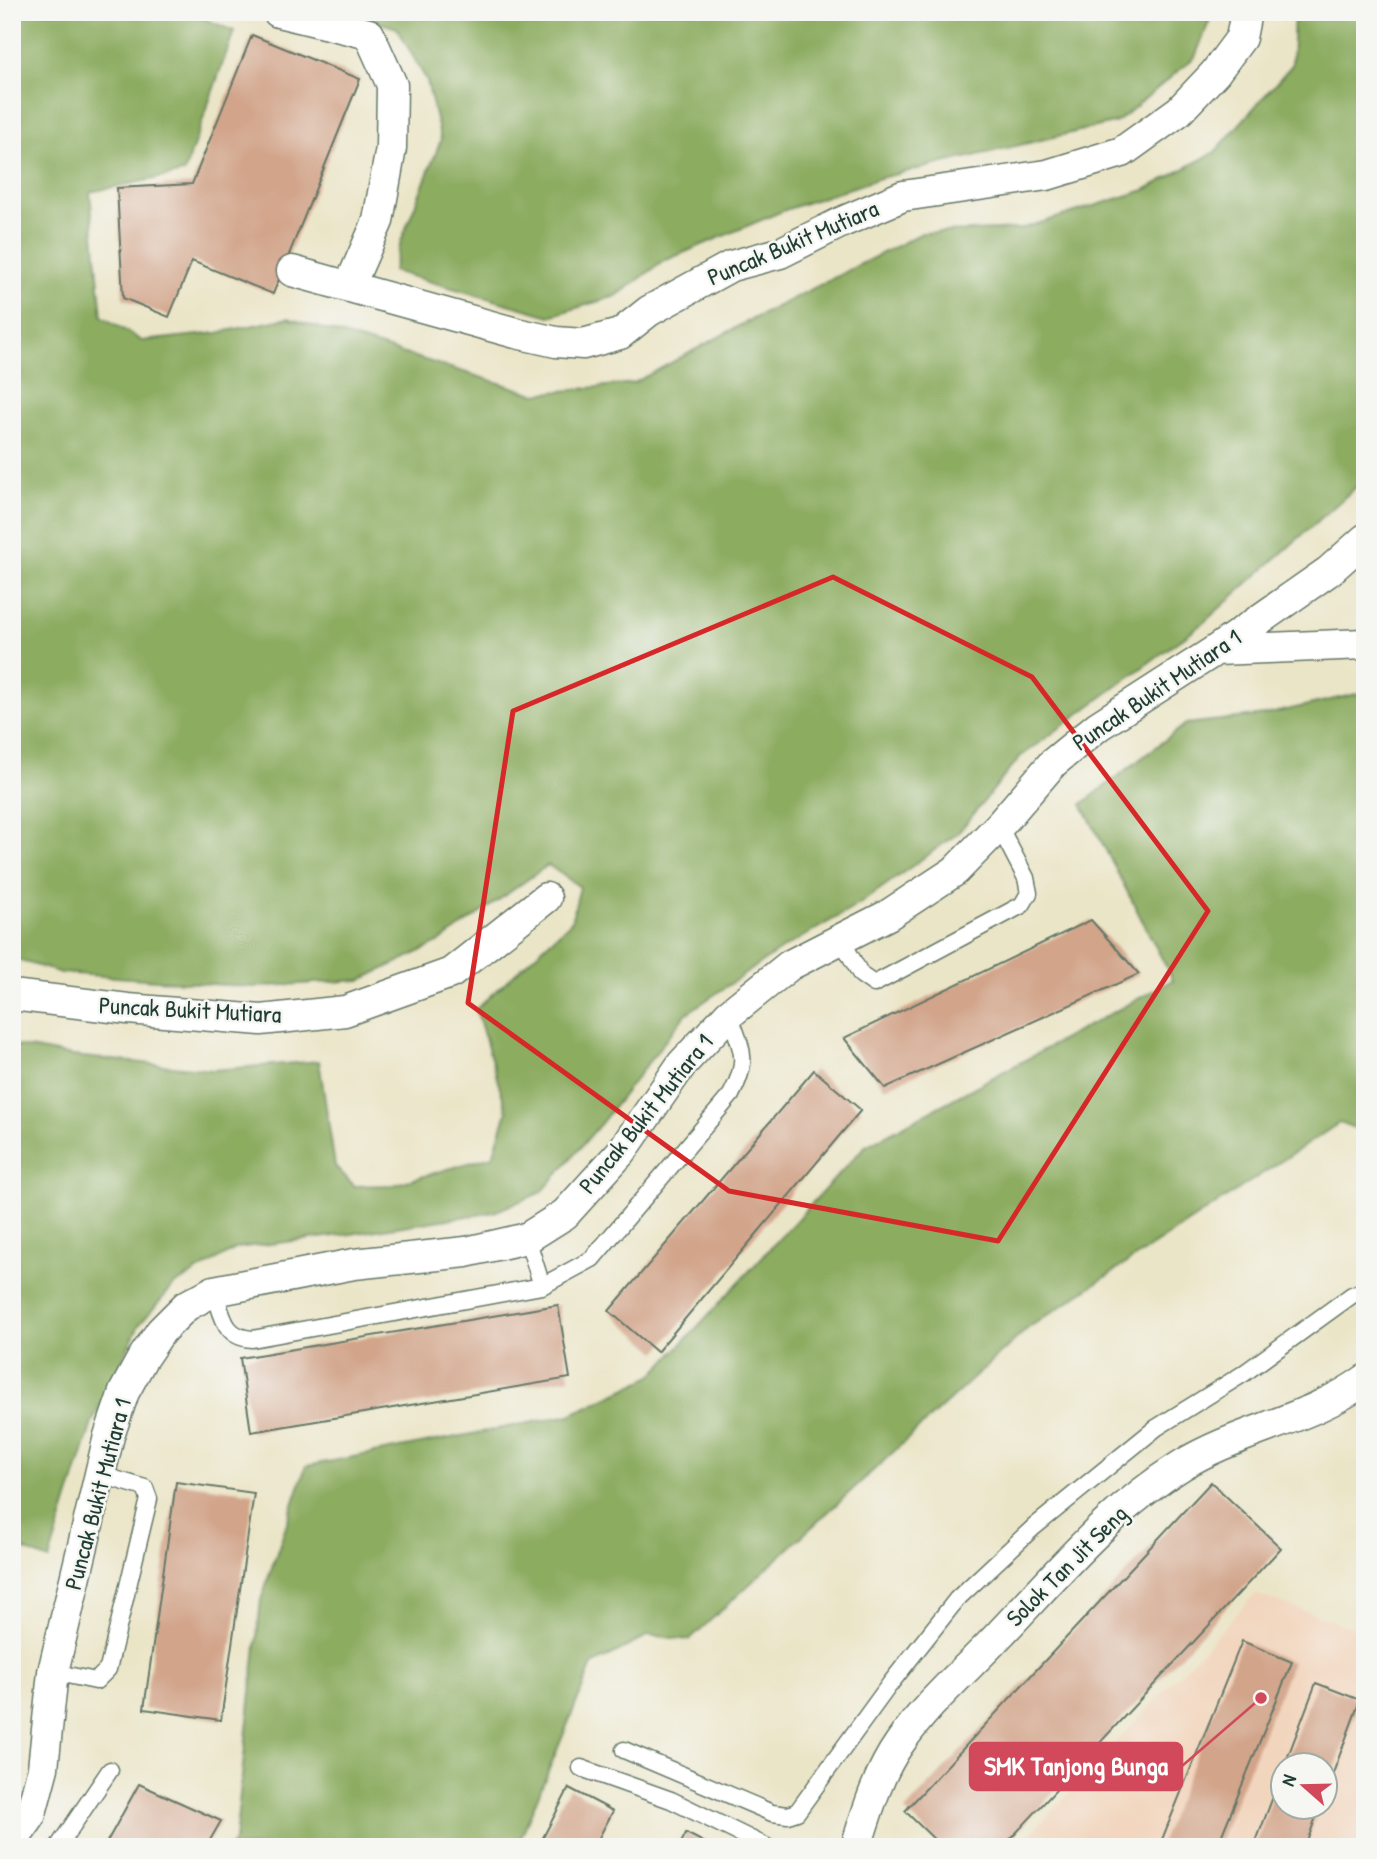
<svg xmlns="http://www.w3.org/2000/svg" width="1377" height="1859" viewBox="0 0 1377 1859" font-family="'Patrick Hand',sans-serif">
	<rect width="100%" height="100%" fill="#f6f6f2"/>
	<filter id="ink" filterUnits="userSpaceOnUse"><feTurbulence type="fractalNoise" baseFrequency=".0143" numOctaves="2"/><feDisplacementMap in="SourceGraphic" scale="14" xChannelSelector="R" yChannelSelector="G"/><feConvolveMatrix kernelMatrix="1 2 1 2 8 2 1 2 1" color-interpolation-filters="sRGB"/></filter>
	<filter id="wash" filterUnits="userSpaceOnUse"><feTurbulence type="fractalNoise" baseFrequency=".00686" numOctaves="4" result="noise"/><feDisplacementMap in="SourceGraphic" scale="28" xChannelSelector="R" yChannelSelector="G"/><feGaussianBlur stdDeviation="1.57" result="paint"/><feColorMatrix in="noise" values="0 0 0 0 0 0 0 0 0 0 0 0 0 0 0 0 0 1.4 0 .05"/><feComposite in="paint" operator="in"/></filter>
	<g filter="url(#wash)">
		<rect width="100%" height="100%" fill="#ebe5c7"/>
		<path fill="#f2d5bd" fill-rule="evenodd" d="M1255,1594L1365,1632V1847H1018ZM1282,1764H1324V1806H1282Z"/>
		<path fill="#8cac60" stroke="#56744a" stroke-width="2" d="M12,12H188L234,31L184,173L90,192L102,316L142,341L217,333L288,318L535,394L634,383L739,326L922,233L1021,229L1145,190L1215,152L1292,65L1294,12H1365V479L1203,623L1020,757L958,833L858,905L780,950L686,1014L602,1122L542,1192L494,1212L351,1234L237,1248L174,1285L139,1325L92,1423L49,1560L12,1545V1045L73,1056L213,1070L319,1061L335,1166L354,1186L393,1185L493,1156L507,1111L476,1009L571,922L580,887L548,865L438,943L361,980L253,987L61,973L12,958Z
			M346,12H1213L1195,57L1117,122L880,178L785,210L664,261L616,296L550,316L393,271L401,241L441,140L427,81L397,28Z
			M1365,692V1131L1339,1123L1028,1328L689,1640L649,1635L592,1665L517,1847H230L235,1840L261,1600L306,1466L570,1415L652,1376L864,1147L1173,980L1082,804L1186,724L1265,715Z"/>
		<g id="blocks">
			<path fill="#d2a48a" d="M252,35L360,79L273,294L192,261L169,317L123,298L117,188L192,184Z
				M1091,920L1139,974L885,1088L844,1038Z
				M814,1070L861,1110L657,1352L609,1311Z
				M558,1305L570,1378L251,1432L240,1358Z
				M176,1482L254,1493L221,1720L144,1709Z
				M1211,1482L1281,1548L1003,1847H942L905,1811Z
				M1242,1641L1292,1662L1217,1847H1159Z
				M1316,1683L1360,1700L1325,1795L1324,1764H1285Z
				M1282,1773V1806H1320L1305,1847H1254Z
				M139,1784L221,1821L206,1847H104Z
				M569,1788L613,1811L594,1847H538Z
				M686,1833L713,1847H679Z"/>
		</g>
	</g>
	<g filter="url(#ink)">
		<use href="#blocks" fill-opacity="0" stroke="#667867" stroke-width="2"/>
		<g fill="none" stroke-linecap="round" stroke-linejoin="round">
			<g stroke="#667867" stroke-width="19">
				<path id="lane" d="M841,939L861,975L874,984L1022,905L1029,893L1026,878L999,826
					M527,1238L542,1286
					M214,1291C223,1315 223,1337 252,1339L542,1286L592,1259L731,1095C750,1059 742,1050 729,1014
					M53,1672L96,1681L108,1669L149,1499L145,1488L98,1474
					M624,1750L772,1813L788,1815L797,1812L890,1684L957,1599L1034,1527L1156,1428L1243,1374L1352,1295L1365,1290
					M581,1768L671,1800L767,1847
					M58,1847L110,1770"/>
			</g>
			<g stroke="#667867" stroke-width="33">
				<path id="street" d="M278,12L369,34L392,85L391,148L378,221L349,287
					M292,271L516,333L556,342L583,344L620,334L649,311L731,266L780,253L842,222L903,196L1047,175L1122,152L1179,111L1215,73L1241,38L1246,12
					M1216,650L1365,644
					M12,995L128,1009L261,1020L345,1011L451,973L546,898
					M12,1842L30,1817L43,1768L53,1672L109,1436L124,1392L142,1359L161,1331L186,1306L214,1291L354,1264L466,1252L527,1238L565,1214L622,1151L682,1064L729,1014L790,965L888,915L955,871L999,826L1053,763L1098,726L1216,650L1329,571L1365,539
					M856,1847C867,1812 878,1774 899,1744C927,1703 966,1670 1000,1634C1059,1572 1108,1511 1182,1465C1239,1430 1310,1420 1365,1380"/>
			</g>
			<use href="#lane" stroke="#fff" stroke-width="16"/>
			<use href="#street" stroke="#fff" stroke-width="30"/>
		</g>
	</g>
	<path fill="none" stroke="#d62828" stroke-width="5" stroke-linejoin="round" d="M833,577L1032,677L1208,911L998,1241L729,1191L468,1003L513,711Z"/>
	<g text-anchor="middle" stroke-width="5" stroke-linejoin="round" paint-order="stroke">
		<g font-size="24" fill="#1f3d34" stroke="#f6f6f2">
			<text transform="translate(793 243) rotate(-23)" y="8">Puncak Bukit Mutiara</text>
			<text transform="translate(1157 690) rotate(-34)" y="8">Puncak Bukit Mutiara 1</text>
			<text transform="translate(190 1010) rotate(3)" y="8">Puncak Bukit Mutiara</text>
			<text transform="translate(646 1114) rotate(-51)" y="8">Puncak Bukit Mutiara 1</text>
			<text transform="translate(98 1494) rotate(-75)" y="8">Puncak Bukit Mutiara 1</text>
			<text transform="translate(1067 1566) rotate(-45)" y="8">Solok Tan Jit Seng</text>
		</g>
	</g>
	<path fill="none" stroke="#d1495b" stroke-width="2.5" d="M1261 1698L1182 1766"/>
	<circle fill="#d1495b" stroke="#f6f6f2" stroke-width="2.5" cx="1261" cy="1698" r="7"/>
	<rect fill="#d1495b" stroke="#d1495b" stroke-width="2.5" x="970" y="1743" width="212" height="47" rx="7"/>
	<g font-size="26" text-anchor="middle" font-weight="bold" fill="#fff">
		<text x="1076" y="1775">SMK Tanjong Bunga</text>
	</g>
	<rect width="1377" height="1859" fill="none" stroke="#f6f6f2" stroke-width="42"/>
	<g transform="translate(1304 1786) rotate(290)"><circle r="33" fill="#f6f6f2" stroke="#a0aca6" stroke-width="2"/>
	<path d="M0-5L12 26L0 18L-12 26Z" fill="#d1495b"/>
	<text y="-10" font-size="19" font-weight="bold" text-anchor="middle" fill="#1f3d34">N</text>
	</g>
</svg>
